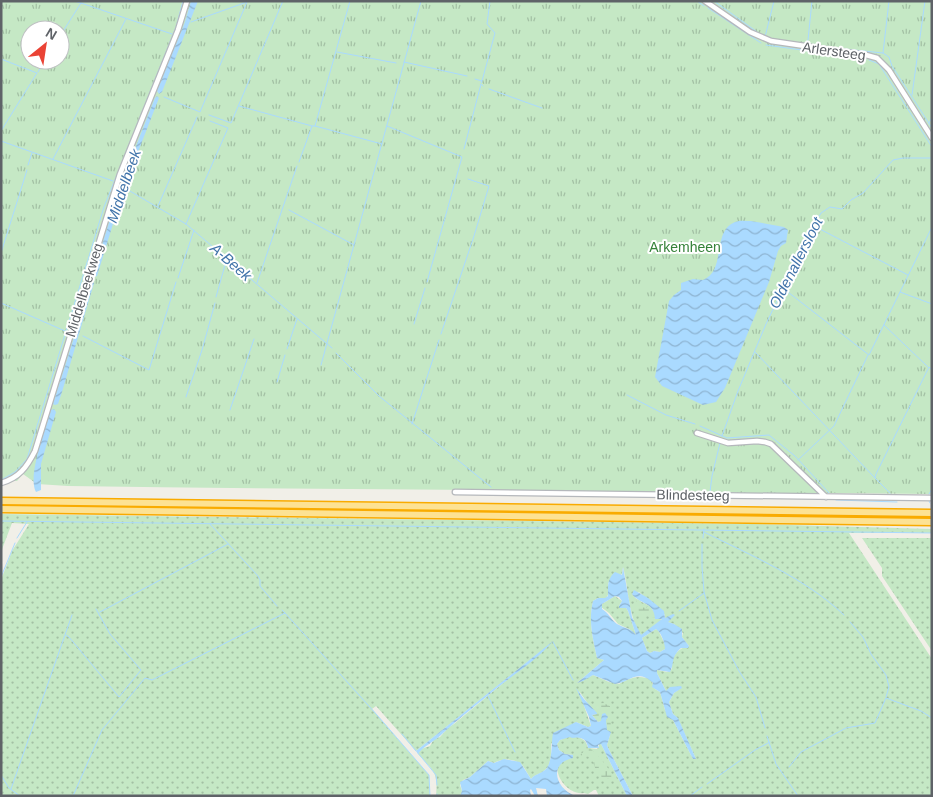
<svg xmlns="http://www.w3.org/2000/svg" width="933" height="797" viewBox="0 0 933 797" font-family="Helvetica,sans-serif">
	<defs>
		<pattern id="grass-dots" width="8" height="8" patternUnits="userSpaceOnUse" patternTransform="scale(1.25)"><rect width="8" height="8" fill="#c5e8c5"/><path d="M2 2h.1M6 6h.1" fill="none" stroke="#a3c0a4" stroke-width="1.8" stroke-linecap="round"/></pattern>
		<pattern id="wetland-marsh" width="20" height="14" patternUnits="userSpaceOnUse" patternTransform="scale(1.25)"><rect width="20" height="14" fill="#c5e8c5"/><path d="M1 5h8M5 5V1M11 12h8M15 12V8" fill="none" stroke="#a3c0a4"/></pattern>
		<pattern id="park-tufts" width="24" height="20" patternUnits="userSpaceOnUse" patternTransform="scale(1.25)"><rect width="24" height="20" fill="#c5e8c5"/><path d="M3 7l-1-3M5 7V3M7 7l1-3M15 17l-1-3M17 17v-4M19 17l1-3" fill="none" stroke="#a3c0a4"/></pattern>
		<pattern id="water-waves" width="16" height="10" patternUnits="userSpaceOnUse" patternTransform="scale(1.25)"><rect width="16" height="10" fill="#aadaff"/><path d="M0 5q4-4 8 0t8 0" fill="none" stroke="#8eb4d2"/></pattern>
	</defs>
	<rect width="100%" height="100%" fill="#f1efe8"/>
	<path fill="url(#grass-dots)" fill-rule="evenodd" d="M1,514L751,524L932,529V533H849L932,659V796H633L609,750L607,745L610,735L579,691L591,726L588,727L576,722L551,744C551,752 552,764 545,770C541,774 535,774 531,779C528,775 525,768 522,765C514,758 502,758 494,763L488,761L470,777L463,780L460,785L462,791L460,796H436C438,771 434,772 418,754L421,749L430,746L434,739L440,737L449,727L454,724L546,647L416,751L376,706L372,709L429,775L430,796H1V580L12,551L29,524L12,523L1,552ZM623,567C629,590 628,615 641,636L662,620L660,619H655C653,600 640,606 632,594L639,592L665,615V618L674,615L667,622L674,624L683,633L682,637L689,646C677,648 671,657 672,669L667,672L657,670V673L666,691L681,688L674,693L669,702L673,714L678,719L696,759H693L673,720L665,710L660,692L655,689L651,680C639,674 630,678 619,684L609,682L593,675L577,683L604,660L597,658C593,639 588,621 593,601L598,598L605,599L608,595V583L622,574Z
		M862,538H932V651L882,576V568Z
		M615,596L622,601L619,606V608H626L628,611L636,635L629,629L618,624L609,613L601,607L602,604Z
		M656,629L658,630L665,644V649L660,652L654,651L650,653L647,651L642,638Z
		M570,736C579,737 586,738 588,748L597,749L599,747V744H601L627,796H599L596,790H594L588,794L584,793C564,797 543,759 571,758L573,755L565,754L559,750L557,744L560,740Z"/>
	<path fill="url(#wetland-marsh)" d="M636,599L641,601L640,607L646,608L649,605L655,613V618L636,613Z
		M603,703L610,706L611,732L607,730V719L598,722L592,715L597,714L596,711L591,707Z
		M588,748H590C599,757 608,766 613,777L604,780L596,770L591,757L580,755Z"/>
	<path fill="url(#park-tufts)" fill-rule="evenodd" d="M1,1H932V494L830,493L814,495C565,489 317,490 68,486L37,484L23,474L17,481L1,480ZM30,30H60V60H30Z"/>
	<path fill="url(#water-waves)" fill-rule="evenodd" d="M191,1H198L162,92L159,94L157,91L185,22Z
		M157,96L159,98L124,188L97,276L94,277L93,276C110,215 131,157 155,98Z
		M751,221L784,227L788,230L786,243L781,246L778,251L769,282L725,388L716,402L703,405L662,386L655,377L669,301L674,295L681,290V283L693,279L703,280C727,270 711,232 735,222C740,220 746,221 751,221Z
		M92,281L94,283L62,392L58,404L55,405L53,404Z
		M54,409L56,412L41,464V490L36,492C27,476 46,429 51,410Z
		M623,567L632,617L641,635L662,619H655C654,601 640,605 632,594L634,590L648,598L664,611L665,618L673,614L675,615L668,622L674,624L682,629V637L689,646L688,648H681C670,658 675,663 670,672L657,670V673L666,691L670,687L681,686L682,688L674,693L669,702L673,714L678,718L696,759H693L673,720L667,717L660,692L652,687L653,683C637,668 629,683 615,684L593,675L583,681L577,683L604,660L597,658C593,639 588,621 593,601L598,598H605L608,596C608,586 607,579 615,572L622,575ZM615,596L619,597L622,601L619,606V608H626L628,611L636,635C631,628 624,628 617,624C611,620 609,613 602,609V604ZM656,629C661,632 665,643 665,649L660,652L654,651L650,653L647,651L642,638Z
		M553,641C538,659 516,673 497,688C479,703 458,719 441,735C435,741 422,747 418,754L416,751Z
		M576,688L584,699L597,713V714L592,715L598,722L601,721L602,714L605,713L608,717L606,720L607,730L611,732L607,745L609,750L633,796H627L601,744L598,745L599,748H588C587,739 581,736 572,738L570,737L560,740L557,744L559,750L565,754L573,755V758C548,763 555,789 576,796H547L546,789L536,788L538,796H535L531,789L530,790L531,796H460L462,791L460,782L470,777L488,761L494,763L504,759L520,762L531,779C535,774 540,774 545,770C553,763 551,743 553,733L576,722L588,727L591,726L589,717Z"/>
	<g fill="none" stroke-linecap="round" stroke-linejoin="round">
		<path stroke="#aadaff" stroke-width="1" d="M82,1L81,3L172,34
			M697,1L704,6
			M714,1L760,34
			M708,8L761,43
			M60,36L81,3L74,1
			M765,37L774,1
			M771,39L808,45
			M806,42L808,40L812,1
			M766,45L866,59
			M825,47L883,53L889,57L892,66L932,128
			M337,52L396,63
			M883,53L889,1
			M1,59L37,73L1,131
			M869,60L879,64L932,147
			M404,62L467,76
			M38,72L45,60
			M475,79L482,81L481,83
			M482,81L495,33L487,24L490,1
			M489,89L542,108
			M912,95L925,1
			M164,97L200,112L247,2L191,22
			M239,106L312,126
			M209,115L231,123L283,1
			M929,123L932,117
			M315,126L382,144
			M387,126L462,157L427,282
			M1,141L113,181
			M464,149L481,84L483,86
			M53,159L126,19
			M299,162L312,126H315L350,1
			M28,165L32,153
			M123,187L186,224L332,348
			M158,206L197,117
			M289,210L354,245
			M186,224L228,128L210,121
			M814,226L908,275
			M932,227L900,292L932,304
			M1,253L27,170
			M178,278L194,230
			M257,283L297,166
			M784,289L869,355L900,292
			M216,297L227,258
			M1,303L65,331
			M414,324L425,288
			M884,325L928,367
			M441,334L474,236L489,186L468,179
			M83,336L149,370L176,282
			M287,349L297,319
			M755,352L875,478
			M336,353L379,396L491,487
			M321,365L421,1
			M277,382L285,355
			M627,395L666,415L695,424
			M186,397L202,350L215,303
			M230,410L254,339
			M412,424L439,340
			M700,426L727,438L769,435L795,456L829,493
			M722,436L738,391L766,324L807,238L821,213L830,207L842,209L851,200L863,193L893,160L903,158H932
			M798,460L834,426L868,355
			M1,480L15,472L27,459L104,207L176,27L183,1
			M710,492L712,476L720,443
			M890,493L875,478L876,474L929,367L932,370
			M929,494L932,489
			M836,500L897,502
			M929,501L930,503
			M1,521L932,533
			M210,524L258,576L260,580V586L277,606
			M704,532C752,556 805,578 844,615
			M17,538L27,522
			M703,538L704,529
			M702,544V567L704,592L712,620L739,671L756,697L765,728
			M1,577L15,543
			M679,611L704,593
			M100,612L228,544
			M285,613L377,715L429,775L430,796
			M850,622L863,637L871,654L886,675L889,687L886,697
			M66,635L69,637L119,697L141,670L110,634L96,609
			M553,642L573,680
			M488,696L515,752
			M402,734L416,751
			M767,736L776,764L798,796
			M418,753L436,775L437,785
			M789,767L801,752L846,728L875,723L886,698L921,711L932,718
			M1,775L9,788L20,796
			M707,784L755,750L770,742
			M11,789L72,615
			M73,796L102,730L145,678L152,680L285,613L282,610
			M437,796V794
			M690,796L702,787"/>
		<g stroke="#b5b8bc" stroke-width="7">
			<path id="minor" d="M705,1L750,32L771,41L866,55L877,58L889,70L932,138
				M697,433L728,443L757,441L765,442L771,444L826,497
				M1,483C19,478 27,467 35,451L120,174L178,30L187,1
				M455,492L932,498"/>
		</g>
		<g stroke="#f9ab00" stroke-width="9">
			<path id="highway" d="M1,501L932,513
				M1,509L932,522"/>
		</g>
		<use href="#minor" stroke="#fff" stroke-width="4.5"/>
		<use href="#highway" stroke="#fde293" stroke-width="6"/>
	</g>
	<g text-anchor="middle" stroke-width="4" stroke-linejoin="round" paint-order="stroke">
		<g font-size="14" fill="#5f6368" stroke="#fff">
			<text transform="translate(834 51) rotate(8)" y="5">Arlersteeg</text>
			<text transform="translate(84 290) rotate(-73)" y="5">Middelbeekweg</text>
			<text transform="translate(693 495) rotate(1)" y="5">Blindesteeg</text>
		</g>
		<g font-size="14" fill="#348238" stroke="#fff">
			<text x="685" y="252">Arkemheen</text>
		</g>
		<g font-size="15" font-style="italic" fill="#4174aa" stroke="#fff">
			<text transform="translate(124 186) rotate(-71)" y="5">Middelbeek</text>
			<text transform="translate(231 262) rotate(41)" y="5">A-Beek</text>
			<text transform="translate(796 263) rotate(-63)" y="5">Oldenallersloot</text>
		</g>
	</g>
	<rect width="933" height="797" fill="none" stroke="#5f6368" stroke-width="5"/>
	<g transform="translate(45 45) rotate(30)"><circle r="24" fill="#ffffff" stroke="#bfc1c3"/>
	<path d="M0-4L9 19L0 12L-9 19Z" fill="#ea4335"/>
	<text y="-8" font-size="14" font-weight="bold" text-anchor="middle" fill="#5f6368">N</text>
	</g>
</svg>
